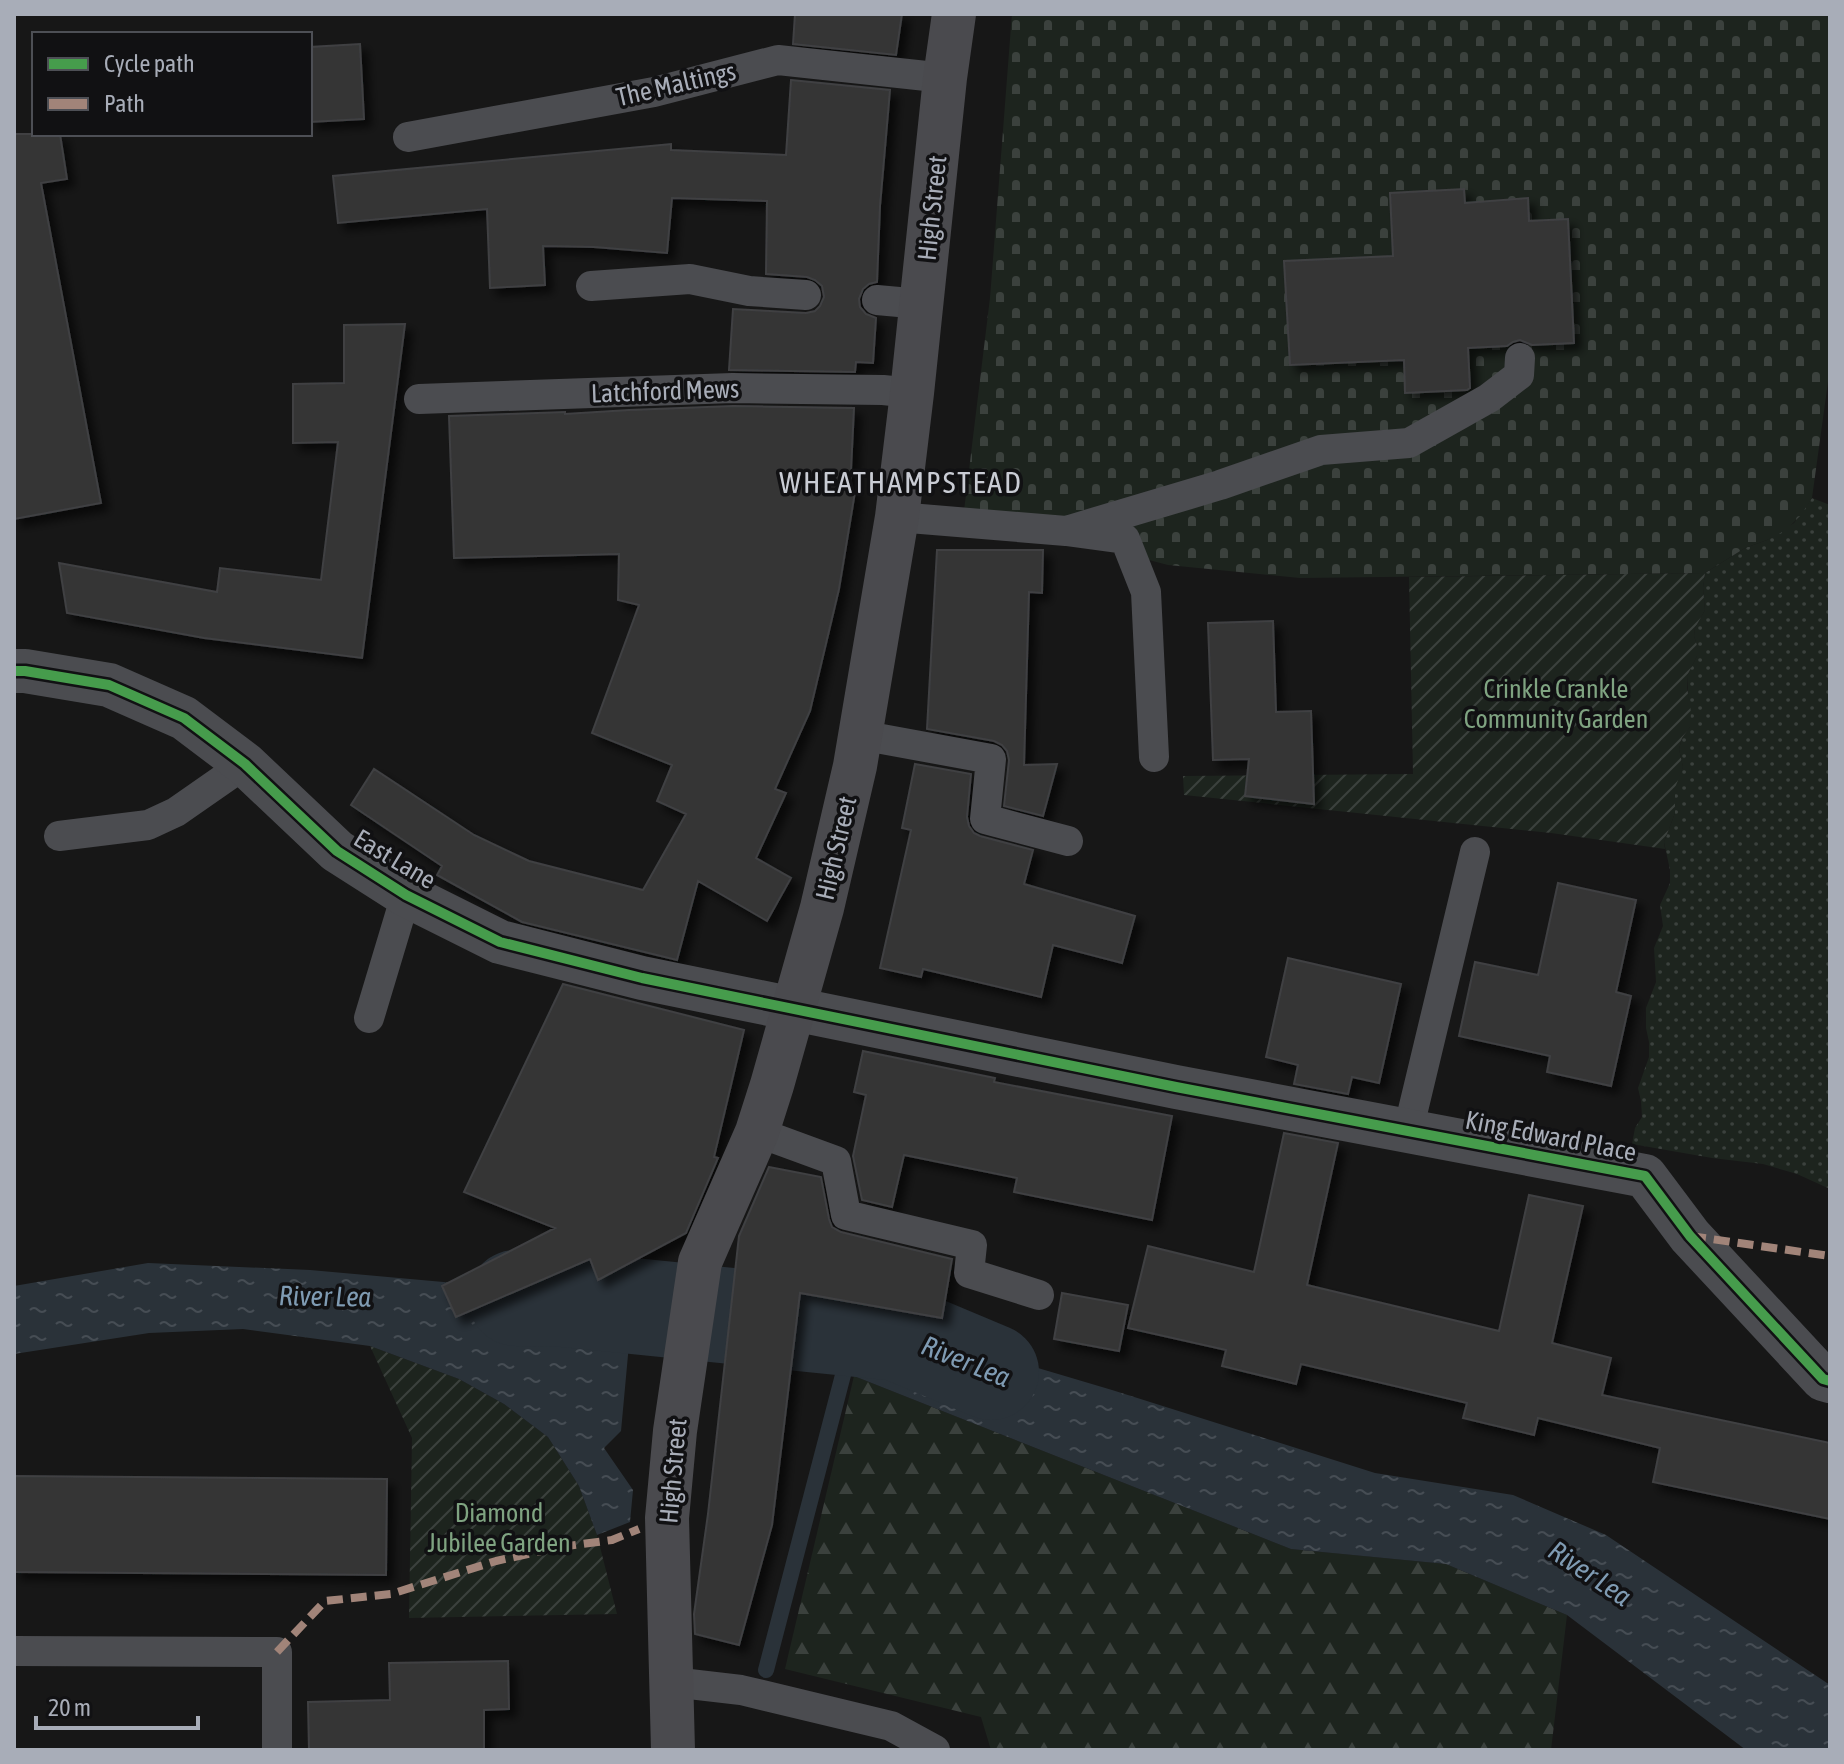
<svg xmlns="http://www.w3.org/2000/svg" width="1844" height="1764" viewBox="0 0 1844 1764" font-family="'Asap Condensed',sans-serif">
	<defs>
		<pattern id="grass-dots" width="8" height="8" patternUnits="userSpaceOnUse" patternTransform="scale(2)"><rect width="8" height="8" fill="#1d241e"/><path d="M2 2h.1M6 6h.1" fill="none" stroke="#3b413d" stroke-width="1.8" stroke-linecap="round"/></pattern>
		<pattern id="forest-firs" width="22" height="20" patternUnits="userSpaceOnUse" patternTransform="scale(2)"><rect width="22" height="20" fill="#1d241e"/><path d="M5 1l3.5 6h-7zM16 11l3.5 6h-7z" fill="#3b413d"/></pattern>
		<pattern id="cemetery-stones" width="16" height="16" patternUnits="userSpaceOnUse" patternTransform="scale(2)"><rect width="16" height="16" fill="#1d241e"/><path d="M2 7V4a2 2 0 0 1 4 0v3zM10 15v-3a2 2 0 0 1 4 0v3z" fill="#3b413d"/></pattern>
		<pattern id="garden-furrows" width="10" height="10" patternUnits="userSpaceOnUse" patternTransform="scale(2)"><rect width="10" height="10" fill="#1d241e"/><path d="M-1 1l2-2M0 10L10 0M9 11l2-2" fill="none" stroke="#3b413d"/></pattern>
		<pattern id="water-ripples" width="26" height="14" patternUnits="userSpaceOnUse" patternTransform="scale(2)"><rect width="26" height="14" fill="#2a3239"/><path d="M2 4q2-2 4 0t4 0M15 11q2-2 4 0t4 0" fill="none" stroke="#464d54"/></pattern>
		<filter id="shadow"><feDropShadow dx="7" dy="7" stdDeviation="4" flood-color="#0009"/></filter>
	</defs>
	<rect width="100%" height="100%" fill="#171717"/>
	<path fill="url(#grass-dots)" d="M1812,498L1830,505V1189L1797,1174L1763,1164L1712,1158L1632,1144L1635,1128L1642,1117L1641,1101L1638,1088L1649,1057V1042L1646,1028V1008L1656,982L1654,948L1663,926L1660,905L1670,883V870L1664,842L1675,813L1674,788L1683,767L1679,749L1682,738L1690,727L1687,676L1697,656V645L1694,636L1695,628L1705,610L1703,588L1705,573L1745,548L1767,540L1794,523Z"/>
	<path fill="url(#forest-firs)" d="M854,1376L1291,1549L1446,1564L1567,1615L1551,1750H991L981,1717L785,1669Z"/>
	<path fill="url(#cemetery-stones)" fill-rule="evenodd" d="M1012,14H1830V367L1812,498L1801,515L1786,530L1767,540L1745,548L1705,573L1300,578L1168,565L964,511L990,298ZM1464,189L1466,224L1488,201L1528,199L1529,221L1568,219L1574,343L1468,348L1470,390L1406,393L1404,360L1290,365L1284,261L1393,256L1390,193Z"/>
	<path fill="url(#garden-furrows)" d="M1705,573L1703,588L1705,610L1695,628L1694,636L1697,645V656L1687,676V687L1691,712L1690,727L1682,738L1679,749L1683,767L1675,788V813L1664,842L1665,849L1551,833L1184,795L1183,776L1413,774L1409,577Z
		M370,1346L459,1379L504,1404L548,1437L579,1486L597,1535L617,1614L409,1618L412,1438Z"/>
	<path fill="url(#water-ripples)" d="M148,1263L310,1270L520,1289L650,1290L647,1344H629L621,1431L604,1448L633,1490L630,1522L597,1535L579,1486L548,1437L504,1404L459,1379L370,1346L243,1329L149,1333L14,1354V1286Z
		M871,1321L923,1334L1112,1390L1375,1473L1513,1495L1606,1535L1830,1685V1750H1746L1567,1615L1446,1564L1291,1549L854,1376Z"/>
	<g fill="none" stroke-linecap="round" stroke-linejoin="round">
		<path stroke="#2a3239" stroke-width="16" d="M766,1670L855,1329"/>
		<path stroke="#2a3239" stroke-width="96" d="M516,1298L564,1299L898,1333L991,1372"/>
	</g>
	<path fill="#353536" stroke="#3f4043" stroke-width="2" filter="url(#shadow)" d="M795,14H902L896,55L793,44Z
		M360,44L364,119L310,122V47Z
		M791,80L890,90L880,206L877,282L869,284L863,289L859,299L860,307L866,314L876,318L873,363L856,362L855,372L729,370L733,309L806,313L815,311L820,306L824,297L822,286L815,280L807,277L766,274L767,201L672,198L667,253L594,247L543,246L545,285L490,288L487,209L338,223L333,176L671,144V150L786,155Z
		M14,134H60L67,179L41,183L101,503L14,519Z
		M1464,189L1465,203L1528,198L1529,221L1568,219L1574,343L1532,345L1520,340L1513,342L1507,346L1468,348L1470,388L1467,390L1405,393L1404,360L1290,365L1284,261L1393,256L1390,193Z
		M405,324L362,658L204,638L67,613L59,563L217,592L220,568L321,580L338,442L293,443V384L344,383V325Z
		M733,406L854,408L850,491L855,492L839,589L810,711L775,789L786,793L756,858L791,878L767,921L698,881L677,960L522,922L437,875L442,866L351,805L374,769L474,835L529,861L643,890L686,814L657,801L672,765L592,733L639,605L618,600L619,554L454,558L449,416L565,412V414L629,410Z
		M937,550H1043L1042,593L1029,592L1024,765L1057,764L1043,816L1004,806L1009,760L1007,751L1002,745L994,741L927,729Z
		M1273,621L1276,712L1311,711L1314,804L1245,796L1249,759L1213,760L1208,623Z
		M915,764L971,774L967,817L969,826L974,833L980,836L1033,850L1024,884L1135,916L1122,963L1053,945L1041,997L923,969L921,977L880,968L911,830L902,828Z
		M1558,883L1636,900L1616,992L1631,996L1611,1086L1547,1072L1550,1056L1459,1036L1475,962L1538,975Z
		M1288,958L1401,984L1379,1083L1352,1077L1348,1094L1294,1084L1298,1065L1266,1057Z
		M563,984L744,1030L714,1157L718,1158L686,1233L598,1280L590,1259L456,1317L442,1286L555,1228L464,1192Z
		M863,1051L995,1078L994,1082L1172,1116L1152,1220L1014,1192L1017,1178L904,1155L892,1207L862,1200L853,1156L866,1095L854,1092Z
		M1284,1133L1338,1143L1307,1285L1499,1331L1529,1195L1583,1206L1552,1343L1611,1358L1602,1395L1830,1443V1519L1653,1482L1660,1448L1538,1418L1534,1435L1463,1418L1467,1403L1301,1364L1296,1384L1222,1366L1226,1350L1128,1328L1148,1246L1254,1272Z
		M769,1167L821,1177L829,1219L832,1227L841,1232L952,1259L942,1318L800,1293L772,1525L739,1645L695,1634L694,1614L708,1514L739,1236Z
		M1062,1293L1128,1305L1119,1351L1054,1339Z
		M14,1476L387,1479L386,1575L14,1572Z
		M508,1661L509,1709L484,1710V1750H309L308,1702L390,1700L389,1663Z"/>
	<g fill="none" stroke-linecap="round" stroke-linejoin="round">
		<path stroke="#4b4c50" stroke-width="30" d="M408,137L654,92L778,60L945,78
			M591,286L690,279L749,291L806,295
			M877,300L921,304
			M419,399L733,388L883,390L912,393
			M897,517L1066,531L1125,539L1146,592L1154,757
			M1066,531L1220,485L1321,450L1409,443L1489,398L1519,375L1520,358
			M860,735L991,759L985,819L1068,841
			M59,836L148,825L176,812L245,764
			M369,1018L406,895
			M1408,1131L1475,852
			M757,1132L836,1161L846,1215L972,1245L969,1273L1039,1295
			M14,1651L277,1652V1750
			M672,1682L741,1690L891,1726L935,1750"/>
		<path stroke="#4b4c50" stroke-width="44" d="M14,671H25L109,685L184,718L245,764L337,851L406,895L500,942L642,978L1176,1087L1645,1176L1690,1236L1823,1379L1830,1381"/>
		<path stroke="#4a4a4e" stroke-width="44" d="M673,1750L667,1518L675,1431L700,1262L757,1132L772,1085L822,908L855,766L897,517L912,393L945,78L954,14"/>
		<path stroke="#a18479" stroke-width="8" stroke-dasharray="16 8" stroke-linecap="butt" d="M1690,1236L1830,1256
			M277,1652L325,1601L391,1594L496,1561L560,1547L612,1540L639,1529"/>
		<g stroke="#111113" stroke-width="15">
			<path id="cycleway" d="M14,671H25L109,685L184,718L245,764L337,851L406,895L500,942L642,978L1176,1087L1645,1176L1690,1236L1823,1379L1830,1381"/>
		</g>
		<use href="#cycleway" stroke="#469c4c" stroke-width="10"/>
	</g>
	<g text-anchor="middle" stroke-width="7" stroke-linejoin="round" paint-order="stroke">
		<g font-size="26" fill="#a8adb8" stroke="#111113">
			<text transform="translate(676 84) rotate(-13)" y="9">The Maltings</text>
			<text transform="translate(932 208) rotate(-84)" y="9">High Street</text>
			<text transform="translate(665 391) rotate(-2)" y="9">Latchford Mews</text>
			<text transform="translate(836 848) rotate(-77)" y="9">High Street</text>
			<text transform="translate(395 859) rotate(31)" y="9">East Lane</text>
			<text transform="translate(1551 1136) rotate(11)" y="9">King Edward Place</text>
			<text transform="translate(673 1471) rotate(-85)" y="9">High Street</text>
		</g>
		<g font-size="26" fill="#7fa381" stroke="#111113">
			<text x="1556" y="698">Crinkle Crankle<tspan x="1556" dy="30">Community Garden</tspan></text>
			<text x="499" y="1522">Diamond<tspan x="499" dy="30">Jubilee Garden</tspan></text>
		</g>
		<g font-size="28" font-style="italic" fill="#7f9bb3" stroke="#111113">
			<text transform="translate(325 1296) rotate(1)" y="10">River Lea</text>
			<text transform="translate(966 1361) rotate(22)" y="10">River Lea</text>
			<text transform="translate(1590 1573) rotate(34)" y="10">River Lea</text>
		</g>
		<g font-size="30" letter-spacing="2" fill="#c9ccd4" stroke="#111113">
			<text x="901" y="493">WHEATHAMPSTEAD</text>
		</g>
	</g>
	<rect width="1844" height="1764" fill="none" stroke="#a8adb8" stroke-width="32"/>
	<rect x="32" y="32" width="280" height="104" fill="#111113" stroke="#4d4f55" stroke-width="2"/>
	<rect x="48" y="58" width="40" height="12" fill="#469c4c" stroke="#4d4f55" stroke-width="2"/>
	<text x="104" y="72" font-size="24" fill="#a8adb8">Cycle path</text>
	<rect x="48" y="98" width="40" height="12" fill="#a18479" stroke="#4d4f55" stroke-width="2"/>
	<text x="104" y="112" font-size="24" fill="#a8adb8">Path</text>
	<path d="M36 1716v12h162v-12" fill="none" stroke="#a8adb8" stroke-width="4"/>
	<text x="48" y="1716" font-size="24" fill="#a8adb8" stroke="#111113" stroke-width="6" paint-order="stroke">20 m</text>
</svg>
